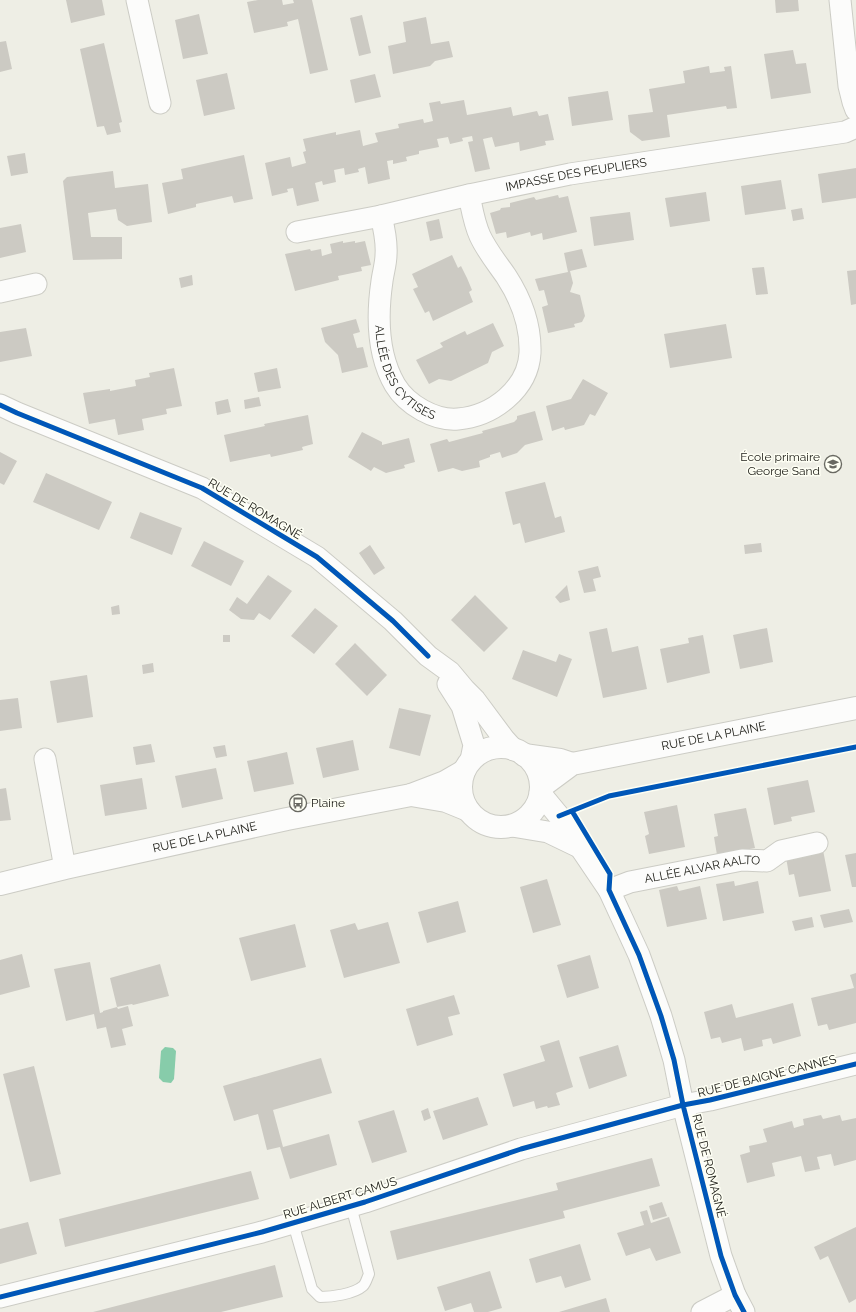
<svg xmlns="http://www.w3.org/2000/svg" width="856" height="1312" viewBox="0 0 856 1312" font-family="Raleway,sans-serif">
	<rect width="100%" height="100%" fill="#eeeee5"/>
	<path fill="#87ccaa" d="M165,1047L173,1048L176,1051L174,1079L171,1083L163,1082L159,1078L161,1051Z"/>
	<path fill="#cccac3" d="M66,0H102L105,15L71,23Z
		M258,0H282L283,5L294,3L293,0H312L328,70L310,74L298,19L287,22L288,26L254,33L247,2Z
		M775,0H798L799,11L776,13Z
		M199,14L208,54L183,59L175,20Z
		M362,15L371,53L359,56L350,18Z
		M426,17L431,44L449,41L453,57L435,61L430,66L393,74L388,46L406,42L403,22Z
		M6,41L12,69L0,72V42Z
		M104,43L122,122L119,123L121,132L107,135L104,126L97,127L80,49Z
		M793,50L796,64L806,63L811,93L771,99L764,54Z
		M709,66L710,73L725,71L724,67L731,66L737,108L727,109L726,106L667,115L670,137L642,141L630,132L628,115L653,112L649,89L685,83L683,71Z
		M227,73L235,109L204,116L196,80Z
		M375,74L381,97L355,103L350,80Z
		M608,91L613,120L572,126L568,97Z
		M464,100L467,115L511,107L513,116L537,111L539,116L548,114L554,140L545,141L546,145L520,151L519,142L495,147L492,137L483,139L490,169L475,172L468,142L473,141L472,136L462,138L463,141L450,144L448,137L437,139L439,147L419,151V154L406,157L407,161L393,164V160L387,161L390,179L368,184L365,167L358,169L359,172L345,175L344,168L334,170L336,182L323,185L322,181L315,183L319,201L297,206L293,188L287,189L288,192L272,196L265,163L290,157L292,167L306,163L303,152L306,151L303,139L336,132V135L360,130L363,146L378,142L375,133L399,128L398,124L423,119L424,123L433,121L429,103L440,101L441,104Z
		M25,153L28,173L11,176L7,156Z
		M244,155L253,199L234,203L232,196L196,204V207L168,214L162,183L183,179L181,169Z
		M856,168V198L822,203L818,174Z
		M113,171L115,188L148,184L152,222L127,226L118,220L116,209L88,213L91,237H122V259L73,260L63,181L67,177Z
		M781,180L786,209L745,215L741,186Z
		M706,192L710,221L670,227L665,198Z
		M558,195L559,198L568,196L577,232L543,240L542,233L531,236L530,232L507,238L506,232L496,234L490,213L500,210L501,208L510,207V203L534,197L536,200Z
		M802,208L804,219L793,221L791,210Z
		M630,212L634,240L594,246L590,217Z
		M439,219L443,238L430,241L426,222Z
		M21,224L26,252L0,258V228Z
		M343,241V243L355,241V243L365,241L371,265L361,267L362,271L338,276L339,280L295,291L285,254L310,249L311,251L321,249L322,256L332,253L330,244Z
		M582,249L587,267L570,271L573,283L570,292L580,295L585,316L582,322L574,324L575,327L548,333L542,307L548,305L544,290L539,291L535,279L568,272L564,253Z
		M452,255L458,268L461,266L467,278L472,290L469,292L473,302L433,321L429,311L425,313L413,289L418,287L412,274Z
		M764,267L768,294L756,295L752,268Z
		M856,270V304L851,305L847,271Z
		M192,275L193,285L181,288L179,278Z
		M356,319L360,332L353,334L357,348L363,347L368,367L342,373L338,355L325,342L321,328Z
		M493,323L504,346L492,352L488,363L451,381L439,379L429,384L416,360L443,347L440,343L465,331L467,335Z
		M726,324L732,358L670,368L664,334Z
		M26,328L32,356L0,362V332Z
		M174,368L182,406L166,409L167,414L142,419L144,430L118,435L115,419L89,424L83,393L110,389V391L136,386L135,380L150,377L149,373Z
		M277,368L281,388L258,392L254,373Z
		M583,379L608,393L595,416L590,414L584,425L565,430L564,427L552,431L546,406L571,399Z
		M259,397L261,406L245,409L244,400Z
		M228,399L231,412L217,415L215,402Z
		M535,411L543,440L525,445L517,453L502,458L500,452L490,455V457L479,461L480,467L462,471L453,468L438,472L430,444L447,439L449,442L483,433L482,431L514,422L517,419V416Z
		M308,415L313,444L302,447L303,450L271,457L270,454L230,462L224,435L265,426L264,424Z
		M362,432L382,442V445L409,438L415,462L404,465L405,468L386,473L374,467L371,471L348,457Z
		M0,452L17,461L4,485L0,483Z
		M46,473L112,502L99,530L33,502Z
		M545,482L555,518L561,516L565,532L525,543L520,523L513,525L505,492Z
		M140,512L182,528L172,555L130,538Z
		M204,541L244,561L231,586L191,566Z
		M761,543L762,552L745,554L744,545Z
		M370,545L385,568L374,575L359,553Z
		M598,566L601,577L593,579L596,591L584,593L578,571Z
		M268,575L292,591L270,620L259,613L254,620L241,619L229,610L237,597L247,604Z
		M567,585L570,600L560,603L555,597Z
		M475,595L508,628L484,652L451,620Z
		M119,605L120,614L112,615L111,607Z
		M315,608L338,626L314,654L291,636Z
		M607,628L612,652L638,646L647,689L603,698L589,632Z
		M767,628L773,662L740,669L733,635Z
		M223,635H230V642H223Z
		M703,635L710,673L667,683L660,649L689,643L688,638Z
		M355,643L387,675L367,696L335,664Z
		M523,650L556,662L559,654L572,659L557,697L512,679Z
		M153,663L154,672L143,674L142,665Z
		M87,675L93,717L57,723L50,681Z
		M18,698L22,728L0,731V700Z
		M399,708L431,715L420,756L389,748Z
		M353,740L359,770L323,778L316,748Z
		M151,744L155,762L136,765L133,747Z
		M225,745L227,756L216,758L213,747Z
		M287,752L294,784L254,792L247,761Z
		M216,768L223,799L182,808L175,776Z
		M142,778L147,809L105,816L100,785Z
		M808,780L815,812L791,817L792,821L774,825L767,788Z
		M6,788L11,820L0,821V789Z
		M677,805L685,847L649,854L645,836L649,834L644,812Z
		M746,808L755,848L717,855L714,837L718,836L714,814Z
		M823,850L831,891L799,897L794,874L789,875L786,857Z
		M856,853V887H852L845,855Z
		M547,879L561,925L533,933L520,887Z
		M734,881L735,886L758,881L764,913L723,921L716,884Z
		M677,886L679,891L700,886L707,919L667,927L659,890Z
		M458,901L466,932L427,943L418,912Z
		M849,909L853,922L824,928L820,915Z
		M812,917L814,927L795,931L792,921Z
		M388,922L400,963L344,978L330,930L355,923L358,930Z
		M295,924L306,967L251,981L239,938Z
		M22,954L30,987L0,995V960Z
		M590,955L599,988L567,998L557,965Z
		M90,962L100,1013L103,1012V1011L117,1007L118,1009L128,1006L133,1026L122,1029L126,1045L111,1048L106,1027L97,1029L94,1014L66,1021L54,969Z
		M160,964L169,996L133,1005L132,1004L117,1007L110,978Z
		M856,973V1023L829,1030L827,1024L818,1026L811,998L854,988L850,975Z
		M454,995L460,1014L448,1017L453,1035L417,1046L406,1009Z
		M793,1003L801,1036L773,1044L771,1038L762,1040L763,1046L744,1051L741,1038L722,1043L720,1037L711,1039L704,1012L732,1004L736,1018Z
		M559,1040L573,1087L556,1093L560,1105L548,1108L547,1106L536,1109L534,1101L513,1107L503,1074L545,1061L540,1046Z
		M618,1045L627,1076L589,1089L579,1057Z
		M321,1058L332,1093L273,1110L283,1147L329,1134L337,1165L290,1179L280,1147L267,1150L258,1114L234,1121L223,1086Z
		M34,1066L61,1174L30,1182L3,1074Z
		M478,1097L488,1125L443,1140L433,1111Z
		M428,1108L431,1118L424,1121L421,1111Z
		M394,1110L407,1152L372,1163L358,1121Z
		M821,1115L823,1119L840,1115L842,1121L856,1118V1160L834,1166L831,1154L817,1157L820,1169L805,1172L801,1156L772,1163L775,1176L747,1183L740,1155L750,1152L749,1146L767,1142L763,1129L792,1121L794,1128L804,1125L803,1119Z
		M652,1158L660,1186L563,1211L565,1218L397,1260L390,1231L558,1190L556,1183Z
		M251,1171L259,1199L65,1247L59,1219Z
		M662,1202L667,1216L653,1220L649,1206Z
		M647,1210L651,1223L669,1217L681,1253L656,1261L650,1248L626,1256L617,1233L644,1225L640,1212Z
		M28,1222L37,1254L0,1264V1229Z
		M856,1227V1299L849,1303L828,1256L820,1260L814,1247Z
		M580,1244L591,1280L565,1288L561,1276L536,1283L529,1259Z
		M275,1265L283,1297L221,1312H93Z
		M490,1271L502,1308L488,1312H474L471,1303L445,1311L437,1287Z
		M606,1298L610,1312H559Z"/>
	<g fill="none" stroke-linecap="round" stroke-linejoin="round">
		<g stroke="#ccccc5" stroke-width="12">
			<path id="lane" d="M293,1223L312,1289L320,1297C332,1297 354,1294 363,1286C366,1283 367,1278 369,1274L351,1206"/>
		</g>
		<g stroke="#ccccc5" stroke-width="23">
			<g id="street">
				<path d="M137,0L160,103"/>
				<path d="M840,0L849,86L853,102L856,110"/>
				<path id="s1" d="M381,216C384,228 387,242 386,255C386,263 383,273 382,281C377,315 377,354 395,385C407,405 435,421 458,419C493,416 528,389 530,353C531,325 521,299 506,276C497,263 487,251 480,236C474,223 472,209 469,195"/>
				<path id="s2" d="M297,232L381,216L469,195L570,174L845,132L856,127"/>
				<path d="M0,292L36,284"/>
				<path d="M0,405L17,413L202,488L317,557L393,621L428,656L450,672L465,690L475,700L504,739L514,750"/>
				<path d="M448,684L462,706L474,745L471,760"/>
				<path d="M45,759L65,868"/>
				<path d="M540,793L559,816L609,890L639,955L661,1016L674,1060L683,1105L721,1256L735,1295L744,1312"/>
				<path d="M512,826L548,832L577,846"/>
				<path id="s3" d="M609,890L630,882L742,860L767,861L781,851L817,843"/>
				<path d="M0,1297L262,1232L365,1202L521,1149L683,1105L710,1100L856,1064"/>
				<path d="M702,1312L735,1295"/>
			</g>
		</g>
		<g stroke="#ccccc5" stroke-width="24">
			<g id="secondary">
				<circle cx="501" cy="787" r="40"/>
				<path d="M524,755L560,760L572,764"/>
				<path id="s4" d="M541,787L572,764L856,708"/>
				<path d="M411,795L446,801L468,810"/>
				<path id="s5" d="M0,884L65,868L287,819L411,795L445,782L464,771"/>
			</g>
		</g>
		<use href="#lane" stroke="#fcfcfb" stroke-width="10"/>
		<use href="#street" stroke="#fcfcfb" stroke-width="21"/>
		<use href="#secondary" stroke="#fcfcfb" stroke-width="22"/>
		<g stroke="#fefff4" stroke-width="8">
			<path id="cycleway" d="M0,405L17,413L202,488L317,557L393,621L428,656
				M572,811L610,874L609,890L639,955L661,1016L674,1060L683,1105L721,1256L735,1295L744,1312
				M559,816L609,796L856,747
				M0,1297L262,1232L365,1202L521,1149L683,1105L710,1100L856,1064"/>
		</g>
		<use href="#cycleway" stroke="#0057b8" stroke-width="5"/>
	</g>
	<defs>
		<g id="school-ring" transform="scale(0.9)"><circle r="9.5" fill="#fefff4" stroke="#696962" stroke-width="1.5"/><path d="M0-5L7-2L0 1L-7-2ZM-4 1L0 2.5L4 1V4Q0 6-4 4Z" fill="#696962"/></g>
		<g id="bus-ring" transform="scale(0.9)"><circle r="9.5" fill="#fefff4" stroke="#696962" stroke-width="1.5"/><path d="M-5-6H5V4H4V6H2V4H-2V6H-4V4H-5ZM-3.5-4V0h7V-4ZM-3.5 1.2v1.5H-2V1.2ZM2 1.2v1.5H3.5V1.2Z" fill="#696962"/></g>
	</defs>
	<g fill-rule="evenodd">
		<use href="#school-ring" x="833" y="464"/>
		<use href="#bus-ring" x="298" y="803"/>
	</g>
	<g text-anchor="middle" stroke-width="3" stroke-linejoin="round" paint-order="stroke">
		<g font-size="12" fill="#22221c" stroke="#fefff4">
			<text dy="4" stroke="none"><textPath href="#s2" startOffset="285">IMPASSE DES PEUPLIERS</textPath></text>
			<text dy="4" stroke="none"><textPath href="#s1" startOffset="167">ALLÉE DES CYTISES</textPath></text>
			<text transform="translate(255 509) rotate(31)" y="4">RUE DE ROMAGNÉ</text>
			<text dy="4" stroke="none"><textPath href="#s4" startOffset="183">RUE DE LA PLAINE</textPath></text>
			<text dy="4" stroke="none"><textPath href="#s5" startOffset="210">RUE DE LA PLAINE</textPath></text>
			<text dy="4" stroke="none"><textPath href="#s3" startOffset="96">ALLÉE ALVAR AALTO</textPath></text>
			<text transform="translate(767 1076) rotate(-14)" y="4">RUE DE BAIGNE CANNES</text>
			<text transform="translate(709 1166) rotate(76)" y="4">RUE DE ROMAGNÉ</text>
			<text transform="translate(340 1198) rotate(-17)" y="4">RUE ALBERT CAMUS</text>
		</g>
		<g font-size="12" fill="#22221c" stroke="#fefff4" text-anchor="end">
			<text x="820" y="461">École primaire<tspan x="820" dy="14">George Sand</tspan></text>
			<text x="311" y="807" text-anchor="start">Plaine</text>
		</g>
	</g>
</svg>
